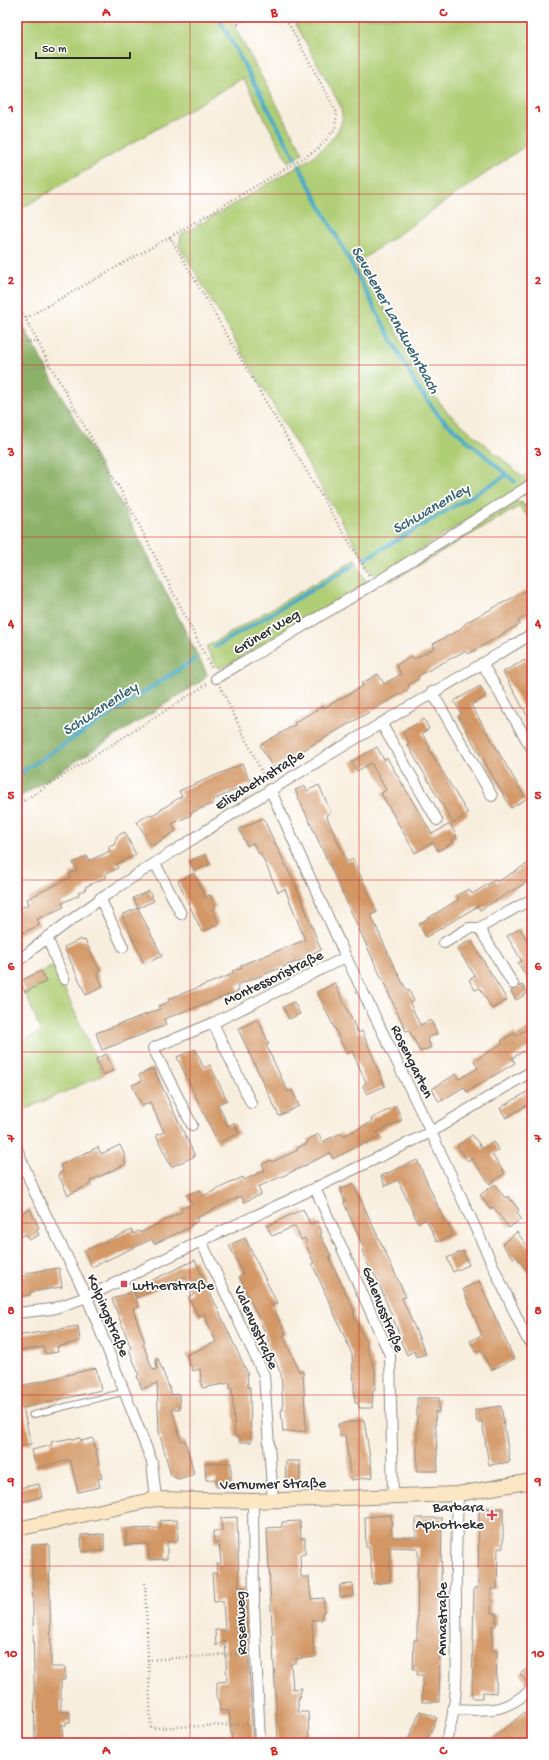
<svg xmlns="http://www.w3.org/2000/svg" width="549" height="1760" viewBox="0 0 549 1760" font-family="'Gochi Hand',sans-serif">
	<rect width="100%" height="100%" fill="#fff"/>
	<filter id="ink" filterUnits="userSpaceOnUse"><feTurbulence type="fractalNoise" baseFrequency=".025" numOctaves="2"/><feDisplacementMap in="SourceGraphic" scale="8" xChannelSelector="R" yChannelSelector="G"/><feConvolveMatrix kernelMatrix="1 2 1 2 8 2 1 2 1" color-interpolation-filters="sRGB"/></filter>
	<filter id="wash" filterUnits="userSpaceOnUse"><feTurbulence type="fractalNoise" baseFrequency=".012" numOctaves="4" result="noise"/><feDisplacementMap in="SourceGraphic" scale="16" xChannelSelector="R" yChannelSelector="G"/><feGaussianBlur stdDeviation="0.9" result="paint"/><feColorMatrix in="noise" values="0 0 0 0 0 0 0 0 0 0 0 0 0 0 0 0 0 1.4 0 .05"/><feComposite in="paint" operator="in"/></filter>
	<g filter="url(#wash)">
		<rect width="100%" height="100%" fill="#f8eede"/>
		<path fill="#b0ce76" stroke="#6e7c50" d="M17,17H229L303,153L288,162L243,78L17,211Z
			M292,17H532V141L360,261L424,383L447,412L523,477L532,472V479L380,575L372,573L179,245L181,235L307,161C319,152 339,136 342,120C343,117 341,111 341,107Z
			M516,501L523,504L532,512V519L518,507L389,582Z
			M355,560L366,581L363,585L224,667L220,668L216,666L206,647Z
			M54,966L103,1075L17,1113V1044L41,1031L25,992L46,982L41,972Z"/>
		<path fill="#8cb167" stroke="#5c6e49" d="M17,315L124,509L207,674L203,680L17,799Z"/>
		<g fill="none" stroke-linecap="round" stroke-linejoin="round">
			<path stroke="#47aac6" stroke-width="4" d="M218,17L295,158
				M299,166L417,387L440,417L515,482
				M365,559L507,475
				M215,647L354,565
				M17,775L195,659"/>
		</g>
		<g id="blocks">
			<path fill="#d39765" d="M527,590L532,597V613L518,621L520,624L472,652L467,654L465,651L418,676L419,678L408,685L409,688L405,691L273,768L260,745L295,725L294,723L323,706L324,708L363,686L362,683L378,674L384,684L401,674L396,665L412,656L414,659L435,648L433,644L459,630L467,622Z
				M525,660L532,671V724L503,672Z
				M480,686L486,696L471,705L526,799L511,808L458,716L461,714L454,701Z
				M424,719L429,729L422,733L430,748L429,749L468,814L453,823L407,744L409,743L403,732Z
				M377,747L384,760L387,758L432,834L450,824L457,837L452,840L454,842L438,851L433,842L415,853L381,793L386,790L371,763L357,771L351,762Z
				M242,764L251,783L213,800L214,803L190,813L191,815L172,824L176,831L152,846L137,822L150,814L151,816L182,796L179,791Z
				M319,785L331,812L326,815L347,862L353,859L377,912L371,915L392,962L407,991L409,990L414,1001L410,1003L420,1025L431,1020L437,1034L427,1038L431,1047L420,1052L409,1030L406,1031L295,790L305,786L307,791Z
				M263,818L299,893L321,950L310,954L311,956L237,985L239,991L164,1019L166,1025L102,1050L96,1033L160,1009L158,1006L169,1002L168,999L233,974L232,971L242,968L241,965L305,940L285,889L278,892L261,854L258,853L253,843L247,846L239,829Z
				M125,832L136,855L116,864L118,868L105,874L107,877L85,887L86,889L78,893L79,895L62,903L64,907L37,919L40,925L17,935V910L29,904L27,899L71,877L69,874L77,871L73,863L87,856L89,861L110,851L108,847L114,845L117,836Z
				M205,854L210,864L194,871L190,861Z
				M532,861V879L480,910L478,906L426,937L419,924L459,899L457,895L469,889L472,894L495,880L497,882Z
				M194,873L205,897L210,895L216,907L212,909L219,924L202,932L178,881Z
				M149,891L154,901L138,908L133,898Z
				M138,908L162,956L144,964L122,915Z
				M520,928L532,949V985L518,963L522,961L507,936Z
				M81,939L82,941L85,940L100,971L97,973L103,987L86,995L64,947Z
				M471,940L507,1000L492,1009L480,988L475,990L469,980L475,976L457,948Z
				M41,971L46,982L25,992L20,981Z
				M335,983L358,1033L362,1031L385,1086L367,1094L363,1086L366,1082L352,1051L347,1054L317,992Z
				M522,985L528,993L516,1000L511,991Z
				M294,1002L300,1014L289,1019L283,1007Z
				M258,1019L269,1044L266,1045L288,1092L292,1090L299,1106L279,1116L238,1029Z
				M532,1026V1046L512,1058L515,1063L467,1092L464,1087L439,1102L432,1089L456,1074L459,1079L478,1068L474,1061L503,1043L501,1041L514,1033L516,1036Z
				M195,1049L204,1068L210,1065L227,1100L218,1104L228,1126L234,1123L239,1133L218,1143L177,1057Z
				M106,1054L114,1070L103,1075L96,1059Z
				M153,1068L195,1156L171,1167L156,1135L164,1132L150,1102L142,1106L132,1085L142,1081L139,1075Z
				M532,1089V1102L506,1118L500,1108Z
				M396,1106L402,1120L377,1132L380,1137L363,1145L362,1144L333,1159L330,1153L307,1164V1165L258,1187L261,1194L244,1202L241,1196L196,1218L198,1221L190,1225L191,1227L154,1244L152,1239L92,1267L84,1251L132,1230L133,1234L139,1231L140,1233L174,1216L182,1211L180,1209L192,1204L187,1195L199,1190L203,1196L243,1177L244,1180L265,1170L262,1164L271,1160L272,1162L298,1150L297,1148L308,1143L307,1140L319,1134L322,1142L341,1133L343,1136L372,1122L371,1119Z
				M472,1135L483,1149L493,1142L499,1150L492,1155L505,1173L490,1184L471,1158L468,1161L457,1146Z
				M120,1145L126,1158L124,1159L126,1164L90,1181L91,1184L68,1195L58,1174L63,1171L60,1165L98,1147L101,1154Z
				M417,1160L445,1222L447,1221L453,1235L437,1242L426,1219L418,1223L398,1180L385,1186L381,1176Z
				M353,1183L406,1297L402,1298L426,1354L416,1357L414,1351L407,1355L400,1339L401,1338L377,1279L367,1263L362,1250L364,1249L344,1203L345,1202L340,1189Z
				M495,1184L505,1198L508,1196L519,1210L517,1212L521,1219L509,1228L493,1207L490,1209L480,1195Z
				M30,1209L39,1228L36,1229L39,1235L29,1240L26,1234L17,1238V1215Z
				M303,1209L310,1224L317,1221L322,1233L320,1234L331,1256L329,1257L355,1313L353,1314L368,1347L366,1348L375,1368V1390H373L372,1408H359L358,1403H355L352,1354L312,1263H314L307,1247L305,1238L301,1240L295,1226L272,1236L267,1226Z
				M517,1232L528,1247L532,1243V1278L516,1256L513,1258L502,1244Z
				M245,1238L277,1303L272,1305L286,1334L283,1335L299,1371H303L306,1431L283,1432L281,1410H283L281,1374L267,1342L269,1341L239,1276L243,1274L229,1245Z
				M463,1251L469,1265L453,1272L447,1258Z
				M195,1260L247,1372L248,1387H250L251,1442H240V1437H235L232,1389H230V1383L202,1388L200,1369L193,1371L186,1355L216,1342L204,1314L199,1317L196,1312L188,1297L194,1294L185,1276L137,1298L133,1289Z
				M59,1268L62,1287L30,1292V1295L17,1297V1277L26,1276V1273Z
				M479,1281L514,1359L491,1370L481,1350L476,1352L470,1341L482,1335L463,1289Z
				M133,1291L139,1307L133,1309L145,1343L143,1344L153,1370L157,1369L156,1359H158L172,1395L179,1394L180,1409H172L181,1441L185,1440L194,1474L178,1479L171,1475L159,1432L157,1383L142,1389L137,1376L139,1375L129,1349L131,1348L112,1299Z
				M78,1326L80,1341L57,1347L58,1352L45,1354L44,1347L17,1351V1336Z
				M96,1368L101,1390L23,1408L31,1444L17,1447V1387Z
				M417,1398H439V1412H435L438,1471H417Z
				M501,1406L510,1462L489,1465L482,1421L477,1422L475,1410Z
				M364,1420L373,1477L351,1480L345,1435L340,1436L338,1424Z
				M72,1438V1439L80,1438L81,1441L93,1438L102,1478L98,1479L100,1487L78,1492L70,1460L36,1468L32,1450L52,1445L51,1442Z
				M286,1461H300V1485H285Z
				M205,1463H231V1486L216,1487V1479L206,1480Z
				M39,1484L42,1497L22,1502L19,1488Z
				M479,1508H503V1548H498L497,1589H491V1613H496V1626H492V1651H497L496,1693L483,1692L482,1698H472L474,1588H478Z
				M391,1515L392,1537H416V1518H442L441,1582L443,1592L441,1596L439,1702H422L423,1675H417V1669H413L414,1640H417L418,1548L390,1547V1582L373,1584L369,1547H366L365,1517Z
				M237,1517L239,1588L245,1587L253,1743H232L229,1711H220L219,1699H217V1683L218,1682L227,1681L225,1640L216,1646L215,1630H225L223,1601L214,1602L212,1573H217L216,1564H221L219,1542L214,1543L213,1531H222L221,1518Z
				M177,1520L178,1541L167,1542V1559L149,1560L148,1544L126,1545V1529L161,1528L160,1521Z
				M300,1521L301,1539L305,1538V1554L300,1555L301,1577H309L311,1599L324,1598V1612H322V1620H312L313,1647H314L315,1657L296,1659V1663H291L293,1689L302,1688L298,1700V1712H308L309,1740L300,1741V1743H278L267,1528L282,1527V1522Z
				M104,1534V1551L82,1552L81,1535Z
				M49,1544L51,1667H65V1680H61V1712H70V1722H66V1725H62L63,1743H35L32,1545Z
				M353,1584L354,1596L340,1597V1585Z
				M532,1665V1683L528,1684L520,1674Z
				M532,1706V1743H488L513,1722Z
				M420,1711L437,1718L426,1743H407Z"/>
		</g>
	</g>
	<g filter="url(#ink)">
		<use href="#blocks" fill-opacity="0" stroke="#928c84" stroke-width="1"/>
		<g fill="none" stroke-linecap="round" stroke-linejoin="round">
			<g stroke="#928c84" stroke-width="7">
				<path id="lane" d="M32,1415L124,1392"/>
			</g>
			<g stroke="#928c84" stroke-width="12">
				<path id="street" d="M482,663L532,749
					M216,678L374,584L532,484
					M432,692L492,796
					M381,723L437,820
					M270,789L346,957L431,1132L526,1337L532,1344
					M155,863L181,914
					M100,898L123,947
					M479,928L513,984
					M47,937L64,979
					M444,943L469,928H479L532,899
					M17,962C72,916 132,877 193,839C304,767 419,702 532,634
					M213,1023L251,1103
					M192,1125L153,1048L213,1023L346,957
					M17,1149L35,1193L87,1297L152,1462L156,1499
					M315,1188L390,1355L393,1497
					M201,1241L264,1375L273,1501
					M17,1313L52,1309L87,1297L201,1241L315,1188L431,1132L532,1071
					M253,1501L254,1605L260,1743
					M453,1709C490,1710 502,1714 532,1689
					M445,1743C461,1704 456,1646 456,1604C455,1567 457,1531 458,1494"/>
			</g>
			<g stroke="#928c84" stroke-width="16">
				<path id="secondary" d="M17,1529L156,1499L253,1501L458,1494L532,1481"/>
			</g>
			<path stroke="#928c84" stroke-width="2.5" stroke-dasharray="1 3" stroke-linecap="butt" d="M234,17L238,24L248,17
				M170,237L318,149L335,129L337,113L285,17
				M17,303L50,365L129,505L212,669
				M26,318L170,237L298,457L369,575
				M17,341L38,342
				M17,371L50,365
				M523,502L532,509
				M220,686L266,781
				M17,805L207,684
				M145,1583L151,1728L249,1724
				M147,1660L246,1653"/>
			<use href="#lane" stroke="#fff" stroke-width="5"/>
			<use href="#street" stroke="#fff" stroke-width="10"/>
			<use href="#secondary" stroke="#fbe7c3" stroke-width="14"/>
		</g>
	</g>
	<path fill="none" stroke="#d62828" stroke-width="1" stroke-opacity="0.55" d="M190,17V1743M359,17V1743M17,194H532M17,365H532M17,537H532M17,708H532M17,880H532M17,1052H532M17,1223H532M17,1395H532M17,1566H532"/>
	<g fill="#d1495b" stroke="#fff" stroke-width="1.5">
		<rect x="120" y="1280" width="8" height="8" rx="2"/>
		<path d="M490 1509h4v4h4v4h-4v4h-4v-4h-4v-4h4z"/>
	</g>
	<g text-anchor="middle" stroke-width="3.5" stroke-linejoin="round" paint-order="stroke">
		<g font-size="15" fill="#2b2b2b" stroke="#fff">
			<text transform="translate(266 631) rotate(-31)" y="5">Grüner Weg</text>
			<text transform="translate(259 779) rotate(-32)" y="5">Elisabethstraße</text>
			<text transform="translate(273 977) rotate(-26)" y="5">Montessoristraße</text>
			<text transform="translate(413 1061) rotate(64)" y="5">Rosengarten</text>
			<text transform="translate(384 1309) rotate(68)" y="5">Galenusstraße</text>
			<text transform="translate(109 1315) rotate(67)" y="5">Kolpingstraße</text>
			<text transform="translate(257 1327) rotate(66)" y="5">Valenusstraße</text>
			<text transform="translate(273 1483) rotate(-1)" y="5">Vernumer Straße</text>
			<text transform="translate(441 1619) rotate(-90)" y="5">Annastraße</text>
			<text transform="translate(240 1623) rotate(-92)" y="5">Rosenweg</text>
		</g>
		<g font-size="15" fill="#2b2b2b" stroke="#fff" text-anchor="start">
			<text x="132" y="1289">Lutherstraße</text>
			<text x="484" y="1511" text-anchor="end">Barbara<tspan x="484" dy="17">Aphotheke</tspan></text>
		</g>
		<g font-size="16" font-style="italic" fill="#386471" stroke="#fff">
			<text transform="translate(397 319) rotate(61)" y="6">Sevelener Landwehrbach</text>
			<text transform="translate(430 507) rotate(-30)" y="6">Schwanenley</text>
			<text transform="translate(99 707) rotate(-33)" y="6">Schwanenley</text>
		</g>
	</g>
	<rect width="549" height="1760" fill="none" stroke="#fff" stroke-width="44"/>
	<path d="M36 52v6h94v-6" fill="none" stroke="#2b2b2b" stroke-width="2"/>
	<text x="42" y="52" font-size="12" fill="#2b2b2b" stroke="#ffffff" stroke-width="3" paint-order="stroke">50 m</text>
	<rect x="22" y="22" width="505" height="1716" fill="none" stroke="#d62828" stroke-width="1.5"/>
	<g font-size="13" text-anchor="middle" font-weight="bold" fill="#d62828">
		<text x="106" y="16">A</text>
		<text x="274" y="16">B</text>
		<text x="443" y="16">C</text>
		<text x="11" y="112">1</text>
		<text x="538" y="112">1</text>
		<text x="11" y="284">2</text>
		<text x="538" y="284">2</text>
		<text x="11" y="456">3</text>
		<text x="538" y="456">3</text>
		<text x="11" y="627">4</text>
		<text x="538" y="627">4</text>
		<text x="11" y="799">5</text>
		<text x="538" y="799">5</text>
		<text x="11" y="970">6</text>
		<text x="538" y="970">6</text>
		<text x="11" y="1142">7</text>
		<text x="538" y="1142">7</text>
		<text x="11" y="1314">8</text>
		<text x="538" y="1314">8</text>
		<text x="11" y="1485">9</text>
		<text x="538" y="1485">9</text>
		<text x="11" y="1657">10</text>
		<text x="538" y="1657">10</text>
		<text x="106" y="1754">A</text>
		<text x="274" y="1754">B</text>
		<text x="443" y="1754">C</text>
	</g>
</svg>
